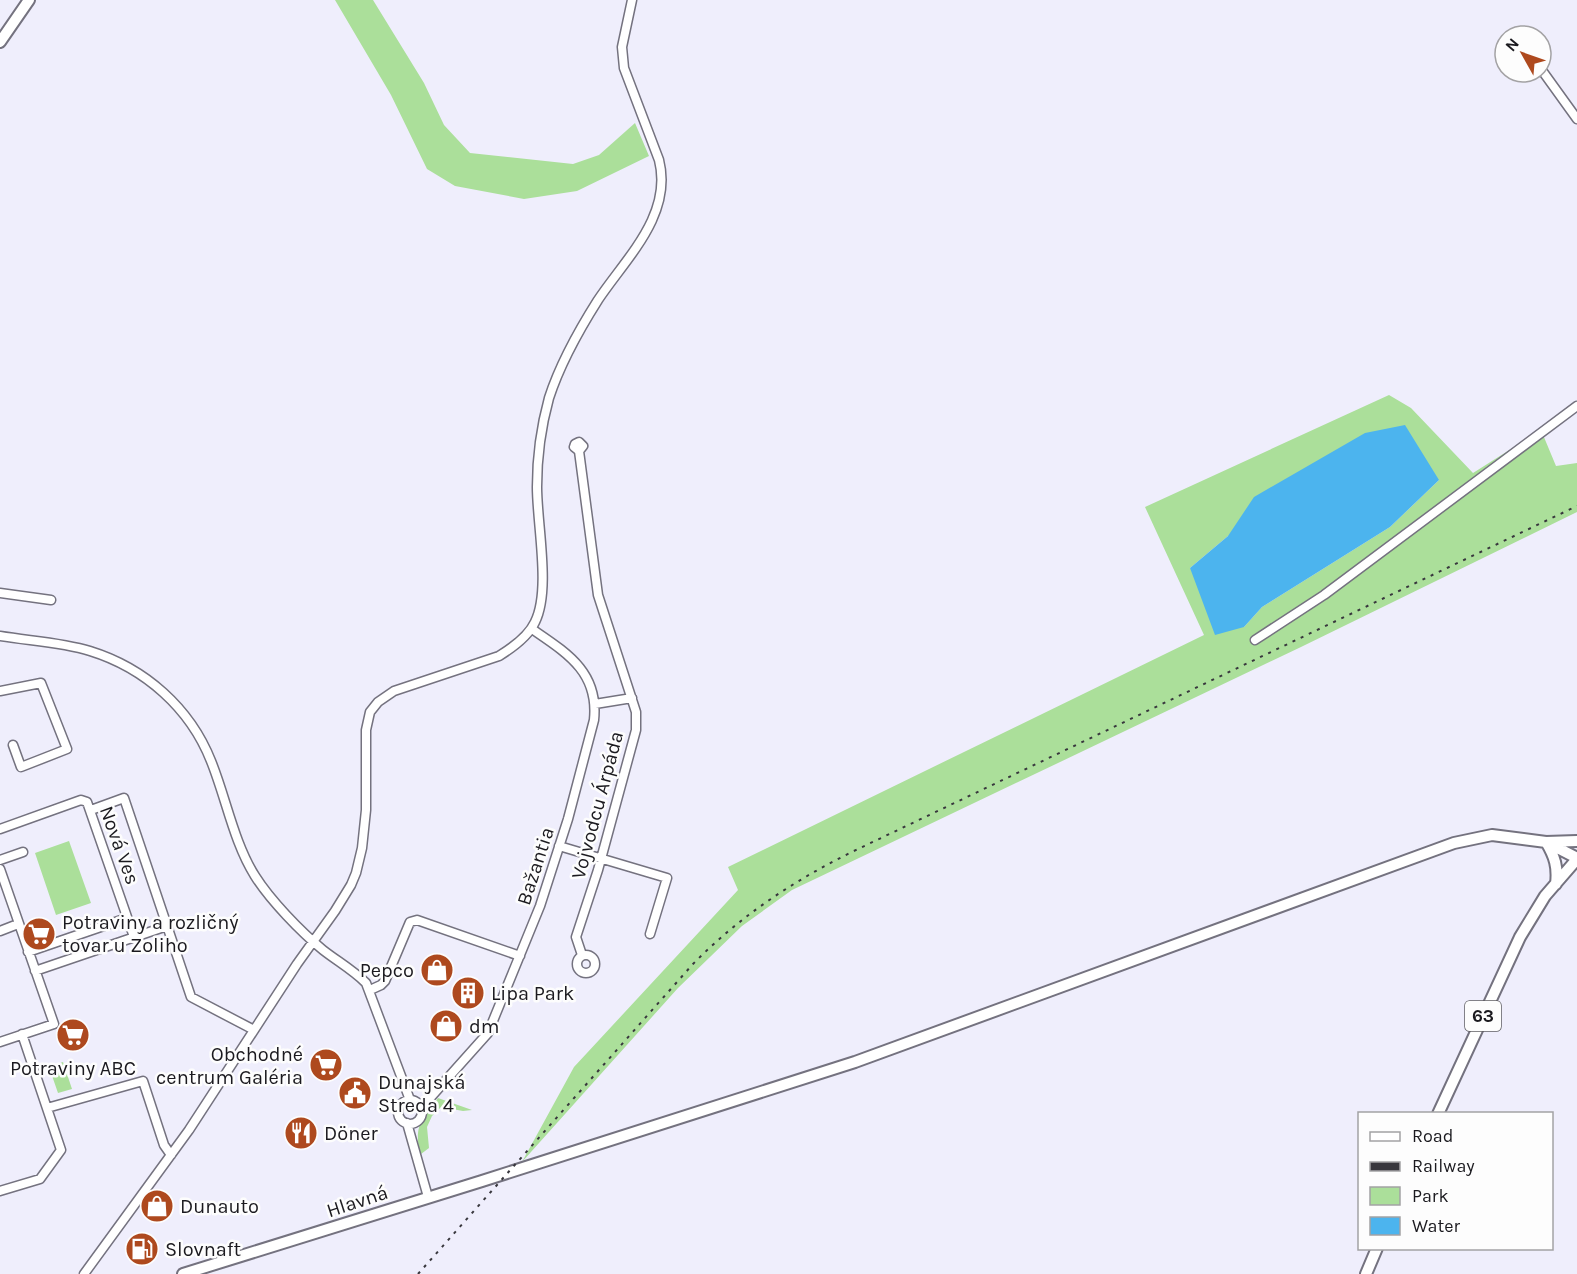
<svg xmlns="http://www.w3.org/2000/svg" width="1577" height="1274" viewBox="0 0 1577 1274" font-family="Karla,sans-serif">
	<rect width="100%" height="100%" fill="#efeefc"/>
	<path fill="#abdf9a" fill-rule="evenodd" d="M335,0H373L424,83L444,125L470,153L573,164L599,155L635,123L649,156L577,191L524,199L455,186L427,169L391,95Z
		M1389,395L1411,408L1473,473L1541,430L1556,466L1577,463V512L1301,647L792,890L742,926L678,988L522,1162L574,1067L738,890L728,867L1204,635L1145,507ZM1439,480L1390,527L1262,607L1244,627L1190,568L1228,536Z
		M69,841L91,903L56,915L35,853Z
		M63,1062L72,1089L58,1093L49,1067Z
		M438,1098L472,1110L463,1111L441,1107L432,1116L427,1127L429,1148L421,1154L419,1151C415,1123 422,1120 438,1098Z"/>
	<path fill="#4cb4ee" d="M1405,425L1439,480L1390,527L1262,607L1244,627L1215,635L1190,568L1228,536L1254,497L1365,433Z"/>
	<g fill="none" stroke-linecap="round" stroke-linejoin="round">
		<g stroke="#74727f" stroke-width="11">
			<path id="minor" d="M1541,69L1577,119
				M579,451L583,446L579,442L575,444L574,447L579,451L598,595L636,712V730L598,870L576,937L582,955
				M0,593L51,600
				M0,636C30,641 61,642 90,651C145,668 190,708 211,761C226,798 234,843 255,876C270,900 301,932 323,950C337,961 353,970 366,983L410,1100
				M1255,640L1324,595L1577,406
				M0,691L41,683L67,749L21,767L13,745
				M595,704L632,698
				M91,810L124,798L191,997L254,1030
				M0,829L81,800L87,802L134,937
				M559,846L667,878L650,934
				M0,860L23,852
				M0,869L54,1024L0,1042
				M0,931L18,924
				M28,952L127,918
				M577 964a9 9 0 1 1 18 0a9 9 0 1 1-18 0Z
				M35,971L167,926
				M370,990L381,985L385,981L410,922L417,920L520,956
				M398 1112a12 12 0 1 1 24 0a12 12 0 1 1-24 0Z
				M47,1108L143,1081L164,1145L171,1155
				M421,1108L488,1033L540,906L568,819L594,720C599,672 567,653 532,629
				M407,1123L428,1197
				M0,1191L40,1179L61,1150L22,1034
				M84,1274L189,1130L297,964L335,911L351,885L356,873L362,848L366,810V730L370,712L378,702L394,691L499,656C512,648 528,637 535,622C551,590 537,525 537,487C537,457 541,427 549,398C560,364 579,330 598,300C626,258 673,215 659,160L624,68L622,47L632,0"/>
		</g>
		<g stroke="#74727f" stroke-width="14">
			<path id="major" d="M0,42L29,0
				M1546,842C1555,857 1558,867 1556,884
				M1548,843L1577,858
				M1438,1114L1520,937L1545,896L1577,859
				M183,1274L482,1181L855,1062L1454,843L1492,835L1546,842L1577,841
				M1366,1274L1377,1248"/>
		</g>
		<use href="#minor" stroke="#fff" stroke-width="8"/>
		<use href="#major" stroke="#fff" stroke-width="10"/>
		<path stroke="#38373d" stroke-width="2" stroke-dasharray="3 6" stroke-linecap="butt" d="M418,1274L693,964C741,915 796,879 858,849L1577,506"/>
	</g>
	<defs>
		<g id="supermarket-disc" transform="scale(1.725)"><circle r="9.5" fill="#ae491e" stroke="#fdfdfd"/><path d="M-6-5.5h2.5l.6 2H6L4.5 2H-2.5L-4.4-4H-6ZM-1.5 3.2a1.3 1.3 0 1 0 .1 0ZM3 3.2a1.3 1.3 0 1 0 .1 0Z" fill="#fff"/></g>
		<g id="shop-disc" transform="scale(1.725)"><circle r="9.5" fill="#ae491e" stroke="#fdfdfd"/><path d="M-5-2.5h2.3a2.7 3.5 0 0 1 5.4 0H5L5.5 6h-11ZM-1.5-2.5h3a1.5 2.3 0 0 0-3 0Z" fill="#fff"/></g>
		<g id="building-disc" transform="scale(1.725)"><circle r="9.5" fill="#ae491e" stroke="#fdfdfd"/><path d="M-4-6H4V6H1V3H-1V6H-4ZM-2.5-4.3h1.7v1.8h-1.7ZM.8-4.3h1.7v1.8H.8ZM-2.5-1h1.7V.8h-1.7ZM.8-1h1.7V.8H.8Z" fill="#fff"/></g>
		<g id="civic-disc" transform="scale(1.725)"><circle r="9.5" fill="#ae491e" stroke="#fdfdfd"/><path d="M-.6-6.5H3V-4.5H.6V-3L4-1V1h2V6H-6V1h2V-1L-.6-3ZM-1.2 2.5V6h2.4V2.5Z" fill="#fff"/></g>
		<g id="restaurant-disc" transform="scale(1.725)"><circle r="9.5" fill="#ae491e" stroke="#fdfdfd"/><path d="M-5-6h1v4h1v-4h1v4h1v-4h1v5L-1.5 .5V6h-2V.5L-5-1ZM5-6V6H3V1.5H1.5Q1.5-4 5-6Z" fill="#fff"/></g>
		<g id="fuel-disc" transform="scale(1.725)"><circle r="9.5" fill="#ae491e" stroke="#fdfdfd"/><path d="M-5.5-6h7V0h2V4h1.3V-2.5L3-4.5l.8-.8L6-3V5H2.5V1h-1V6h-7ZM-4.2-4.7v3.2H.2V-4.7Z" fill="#fff"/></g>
	</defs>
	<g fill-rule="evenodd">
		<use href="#supermarket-disc" x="39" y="934"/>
		<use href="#shop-disc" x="437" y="970"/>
		<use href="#building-disc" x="468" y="993"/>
		<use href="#shop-disc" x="446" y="1026"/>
		<use href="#supermarket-disc" x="73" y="1035"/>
		<use href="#supermarket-disc" x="326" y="1065"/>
		<use href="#civic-disc" x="355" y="1093"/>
		<use href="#restaurant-disc" x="301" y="1133"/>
		<use href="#shop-disc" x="157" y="1206"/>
		<use href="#fuel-disc" x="142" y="1249"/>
	</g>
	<g text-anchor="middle" stroke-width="5" stroke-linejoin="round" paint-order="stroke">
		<rect fill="#fdfdfd" stroke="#5f5e62" stroke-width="1.5" x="1465" y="1001" width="36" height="30" rx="4.5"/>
		<g font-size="18" font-weight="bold" fill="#1b1a1f">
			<text x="1483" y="1022">63</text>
		</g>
		<g font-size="20" fill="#1b1a1f" stroke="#fdfdfd">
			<text transform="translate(597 805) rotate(-75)" y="7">Vojvodcu Árpáda</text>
			<text transform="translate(120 845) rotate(70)" y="7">Nová Ves</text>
			<text transform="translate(535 866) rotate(-72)" y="7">Bažantia</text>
			<text transform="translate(357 1201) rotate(-18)" y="7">Hlavná</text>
		</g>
		<g font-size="20" fill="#1b1a1f" stroke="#fdfdfd" text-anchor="start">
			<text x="62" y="929">Potraviny a rozličný<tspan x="62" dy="23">tovar u Zoliho</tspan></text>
			<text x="414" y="977" text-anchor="end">Pepco</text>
			<text x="491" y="1000">Lipa Park</text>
			<text x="469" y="1033">dm</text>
			<text x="303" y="1061" text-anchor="end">Obchodné<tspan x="303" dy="23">centrum Galéria</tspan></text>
			<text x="73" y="1075" text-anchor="middle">Potraviny ABC</text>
			<text x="378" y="1089">Dunajská<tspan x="378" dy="23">Streda 4</tspan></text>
			<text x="324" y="1140">Döner</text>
			<text x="180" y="1213">Dunauto</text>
			<text x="165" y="1256">Slovnaft</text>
		</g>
	</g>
	<rect x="1358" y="1112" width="195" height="138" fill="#fdfdfd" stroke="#a3a2a4" stroke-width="1.5"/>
	<rect x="1370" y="1132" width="30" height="9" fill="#ffffff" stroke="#a3a2a4" stroke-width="1.5"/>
	<text x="1412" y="1142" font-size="18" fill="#1b1a1f">Road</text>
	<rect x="1370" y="1162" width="30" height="9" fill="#38373d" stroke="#a3a2a4" stroke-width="1.5"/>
	<text x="1412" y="1172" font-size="18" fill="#1b1a1f">Railway</text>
	<rect x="1370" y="1187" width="30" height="18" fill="#abdf9a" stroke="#a3a2a4" stroke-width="1.5"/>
	<text x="1412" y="1202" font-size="18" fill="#1b1a1f">Park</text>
	<rect x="1370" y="1217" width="30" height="18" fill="#4cb4ee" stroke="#a3a2a4" stroke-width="1.5"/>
	<text x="1412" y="1232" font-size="18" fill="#1b1a1f">Water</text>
	<g transform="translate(1523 54) rotate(310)"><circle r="28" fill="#fdfdfd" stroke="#a3a2a4" stroke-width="1.5"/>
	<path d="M0-4.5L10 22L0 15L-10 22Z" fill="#ae491e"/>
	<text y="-9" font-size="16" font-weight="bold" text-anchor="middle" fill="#1b1a1f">N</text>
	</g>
</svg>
